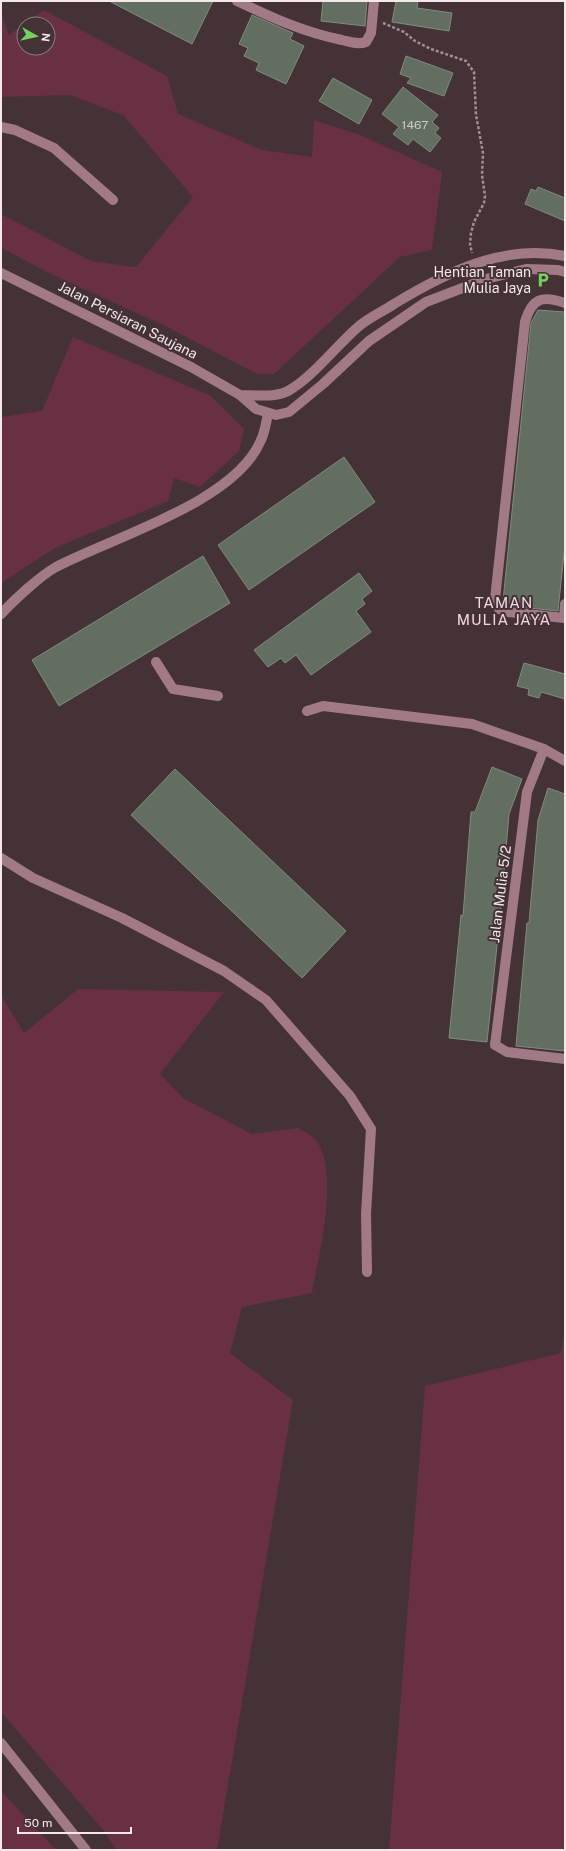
<svg xmlns="http://www.w3.org/2000/svg" width="566" height="1851" viewBox="0 0 566 1851" font-family="'Public Sans',sans-serif">
	<rect width="100%" height="100%" fill="#443237"/>
	<path fill="#683042" d="M44,10L167,76L178,114L262,150L312,157L314,120L360,135L442,172L432,250L400,257L274,374H257L167,327L47,272L1,248V214L91,261L136,267L193,197L123,115L70,95L1,97V13L9,35L24,24V48H48V24H24Z
		M73,337L211,396L244,429L239,451L200,487L174,478L168,501L55,548L1,583V417L42,411Z
		M78,989L224,992L160,1074L183,1098L252,1134L298,1128C303,1131 312,1135 316,1140C340,1173 319,1254 312,1293L242,1307L230,1353L293,1400L217,1850H116L104,1831L1,1712V995L24,1033Z
		M565,1328V1850H389L425,1386L561,1353Z
		M1,1791L56,1850H1Z"/>
	<path fill="#626e5f" stroke="#7f8c7d" d="M109,1H213L192,44Z
		M323,1H367L365,26L321,21Z
		M396,1H418L417,8L452,13L449,31L392,22Z
		M252,15L293,33L290,39L304,46L286,84L256,70L259,63L244,56L248,48L239,44Z
		M406,56L453,73L444,96L407,83L411,78L400,74Z
		M333,78L372,100L359,124L319,101Z
		M403,87L438,115L432,122L439,128L435,133L441,138L430,152L413,139L408,145L393,134L399,127L382,114Z
		M538,187L565,198V221L525,204L531,189L536,191Z
		M538,310L565,312V544L558,611L509,606L504,604L503,601L531,323Z
		M344,457L375,502L249,590L218,545Z
		M203,556L230,603L59,706L32,660Z
		M359,573L372,591L362,599L365,604L356,611L371,632L311,675L296,655L285,663L281,658L268,667L254,650Z
		M524,663L565,674V699L541,692L539,698L528,695L529,689L517,686Z
		M492,767L522,779L509,814L501,907L487,1042L449,1038L460,926L461,915L463,916L471,812H475Z
		M175,769L346,931L302,978L131,815Z
		M548,788L565,794V1051L516,1046L527,923H529L538,820Z"/>
	<g fill="none" stroke-linecap="round" stroke-linejoin="round">
		<path stroke="#9f9094" stroke-width="2.5" stroke-dasharray="3 2" stroke-linecap="butt" d="M383,23L404,32L415,41L431,49L466,61L474,72L476,115L483,153L482,175L485,196L484,203L474,222L471,233L470,244L472,253"/>
		<path stroke="#a27a85" stroke-width="10" d="M237,1C273,18 303,32 342,40C350,42 358,45 366,42L371,33L374,1
			M1,127L15,130L54,148L113,200
			M1,273L191,367L240,395L256,409L276,415L289,412L323,384L369,341L426,302L486,279L526,269L558,270L565,272
			M240,395C255,395 275,398 288,391C313,377 336,346 358,327C368,318 382,312 394,304C445,273 504,243 565,256
			M565,604L564,618H565
			M1,614C14,600 40,576 56,567C113,537 236,502 261,440C265,432 266,422 268,414
			M564,618L508,612L499,609L495,599L525,322C532,298 542,295 565,303
			M156,662L173,689L218,696
			M307,711L323,706L472,724L544,749L565,761
			M544,749L527,792L495,1045L507,1052L565,1059
			M1,858L33,878L122,918L224,971L266,1000L350,1096L371,1129L366,1214L367,1272
			M1,1743L86,1850"/>
	</g>
	<defs>
		<g id="parking-bare" transform="scale(1.2)"><path d="M-3.5-5.5H1a3.5 3.5 0 0 1 0 7H-1V5.5H-3.5ZM-1-3.4V-.6H.8a1.4 1.4 0 0 0 0-2.8Z" fill="#72d25e" stroke="#443237" stroke-width="2.5" paint-order="stroke"/></g>
	</defs>
	<g fill-rule="evenodd">
		<use href="#parking-bare" x="543" y="280"/>
	</g>
	<g text-anchor="middle" stroke-width="4" stroke-linejoin="round" paint-order="stroke">
		<g font-size="12" fill="#d0cac8">
			<text x="415" y="129">1467</text>
		</g>
		<g font-size="14" fill="#f4e8eb" stroke="#443237" text-anchor="end">
			<text x="531" y="277">Hentian Taman<tspan x="531" dy="16">Mulia Jaya</tspan></text>
		</g>
		<g font-size="14" fill="#f4e8eb" stroke="#443237">
			<text transform="translate(128 320) rotate(27)" y="5">Jalan Persiaran Saujana</text>
			<text transform="translate(500 894) rotate(-83)" y="5">Jalan Mulia 5/2</text>
		</g>
		<g font-size="15" letter-spacing="1" fill="#f0d8de" stroke="#443237">
			<text x="504" y="608">TAMAN<tspan x="504" dy="17">MULIA JAYA</tspan></text>
		</g>
	</g>
	<rect width="566" height="1851" fill="none" stroke="#f4e8eb" stroke-width="4"/>
	<g transform="translate(36 36) rotate(98)"><circle r="19" fill="#443237" stroke="#8a7b7f"/>
	<path d="M0-3L7 15L0 10L-7 15Z" fill="#72d25e"/>
	<text y="-6" font-size="11" font-weight="bold" text-anchor="middle" fill="#f4e8eb">N</text>
	</g>
	<path d="M18 1827v6h113v-6" fill="none" stroke="#f4e8eb" stroke-width="2"/>
	<text x="24" y="1827" font-size="12" fill="#f4e8eb" stroke="#443237" stroke-width="3" paint-order="stroke">50 m</text>
</svg>
